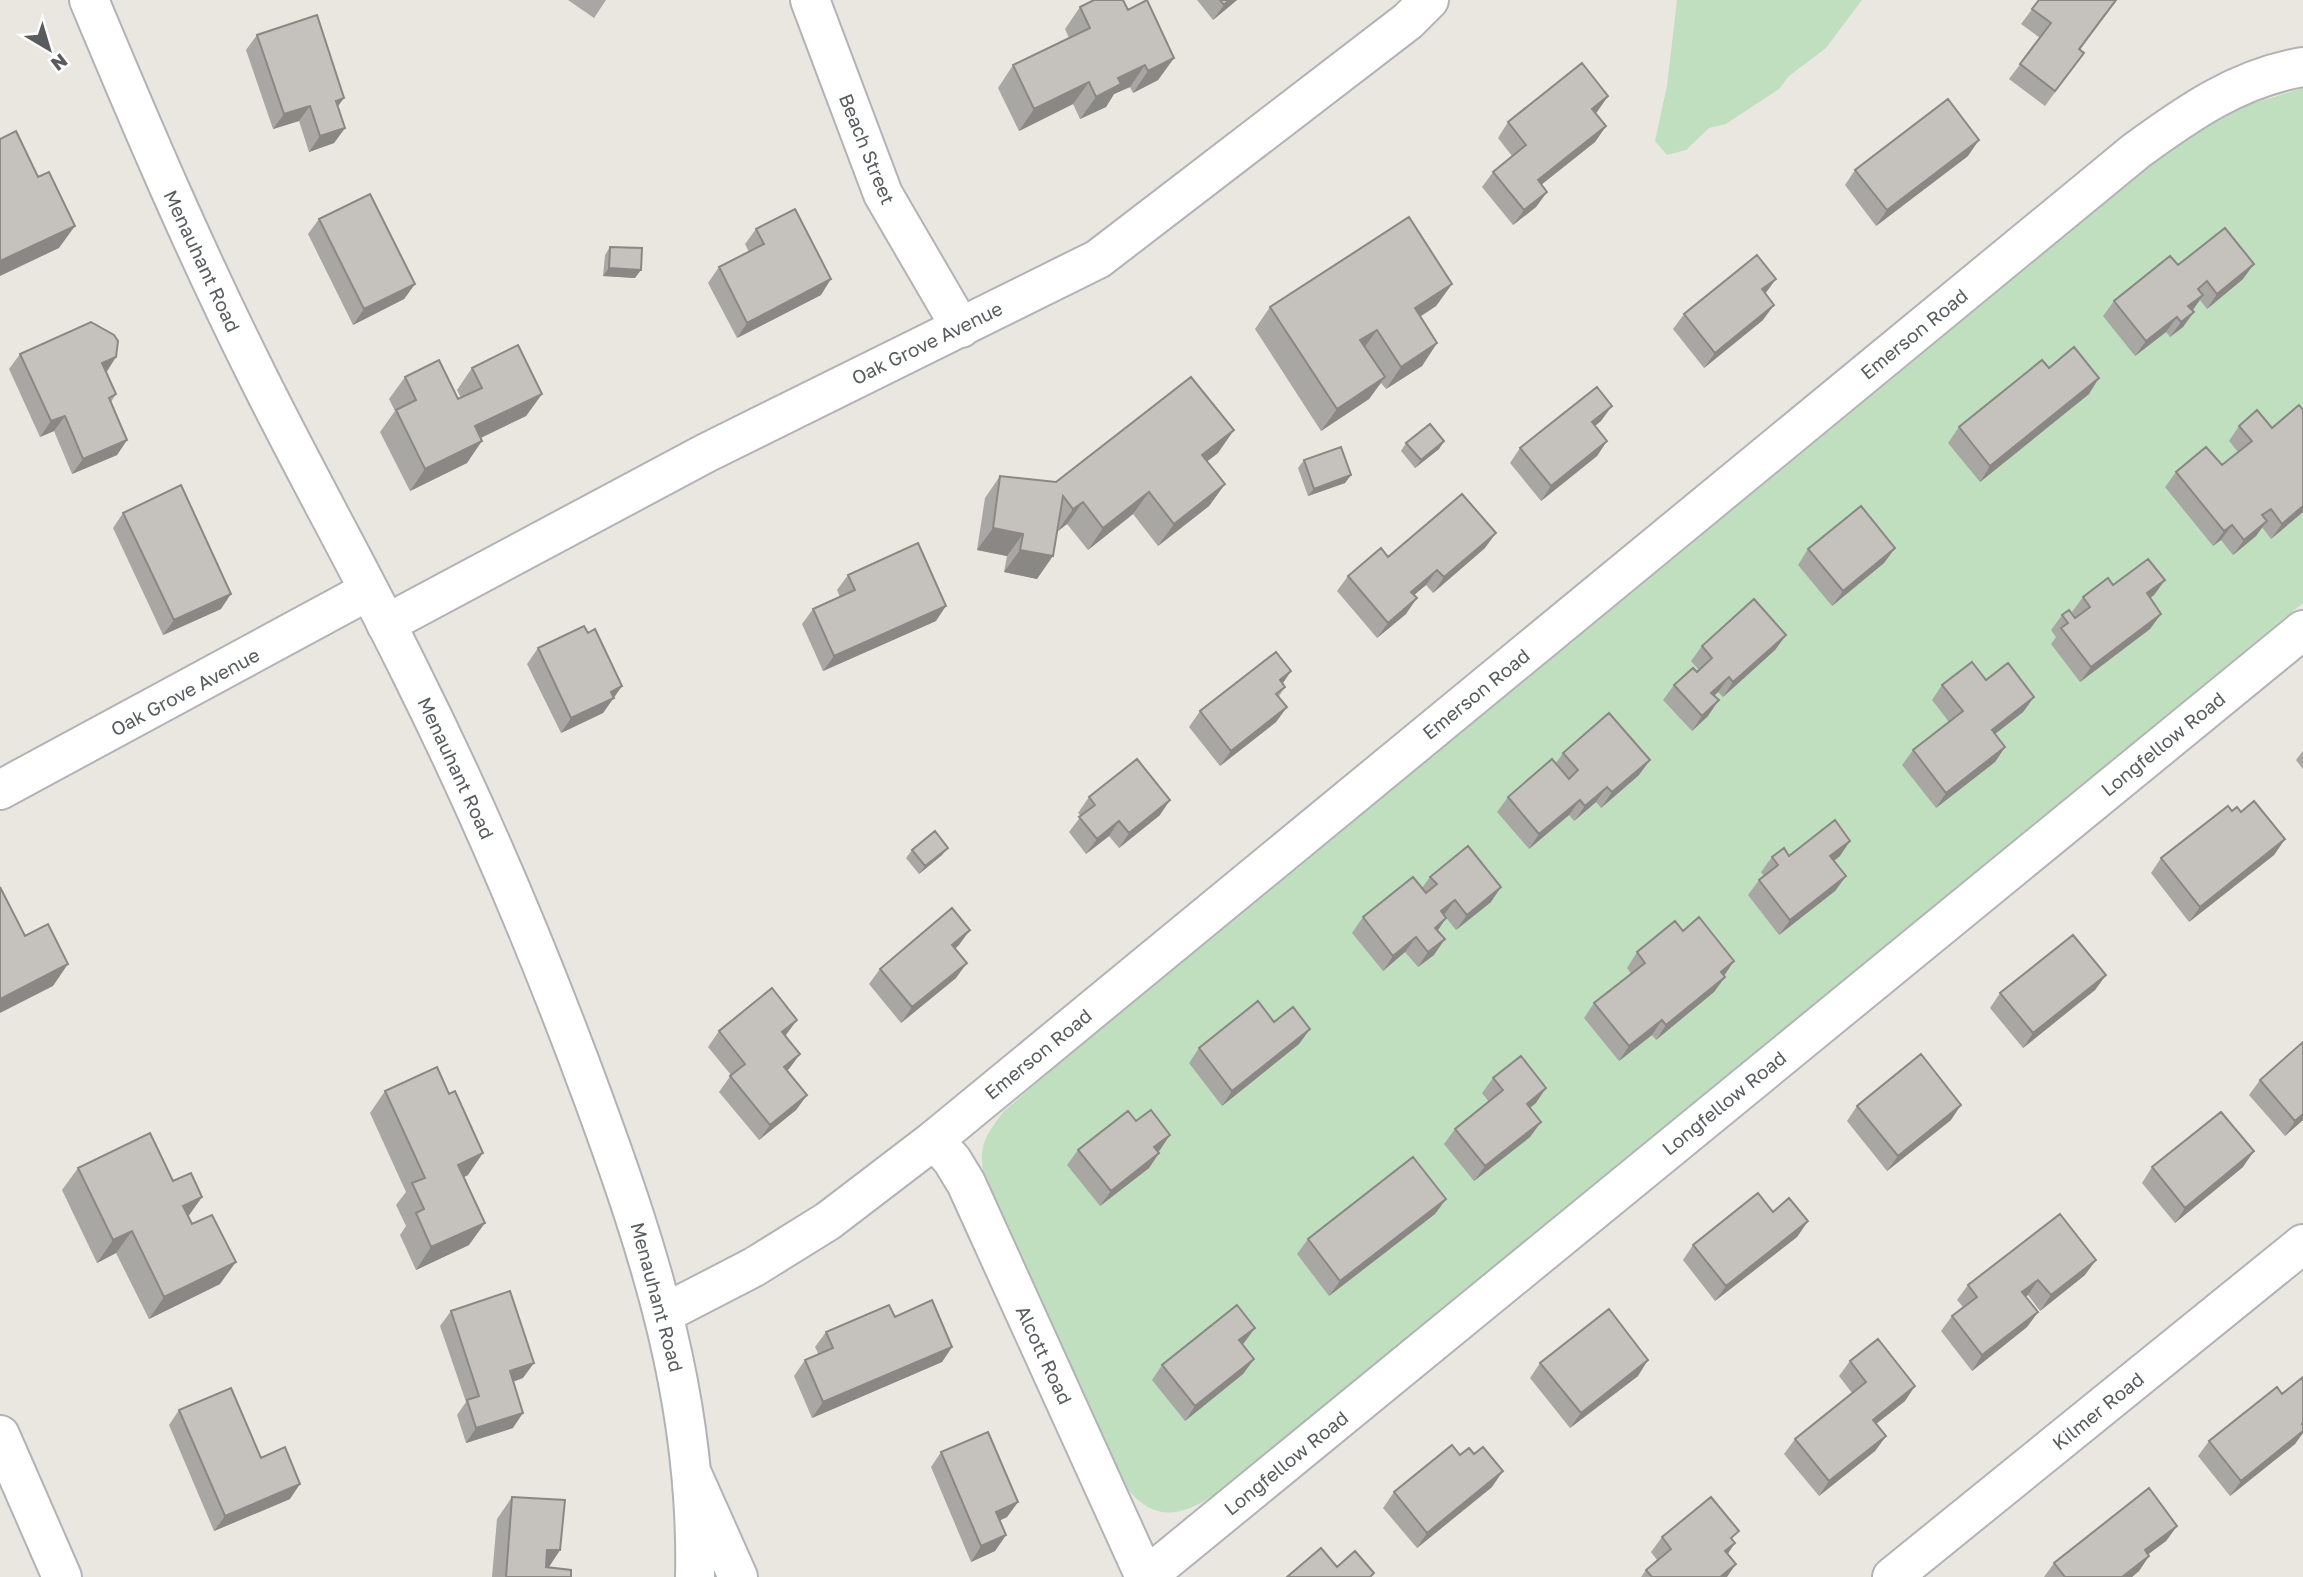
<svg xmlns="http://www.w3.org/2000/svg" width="2303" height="1577" viewBox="0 0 2303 1577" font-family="'Golos Text',sans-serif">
	<rect width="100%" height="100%" fill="#eae7e0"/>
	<path fill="#c0dfbf" d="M1677,0H1862L1826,48L1789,76L1779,89L1726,124L1709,128L1686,150L1667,155L1655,141L1667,86Z
		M2303,88V603L1214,1495C1181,1517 1153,1522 1127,1488L987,1188C977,1151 981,1141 1004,1111L1175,963L1633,592L2151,165L2197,132L2248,105Z"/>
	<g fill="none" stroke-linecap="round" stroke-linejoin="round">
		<g stroke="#b1b3b6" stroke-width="42">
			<path id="minor" d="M810,0L883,194L961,328
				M386,624L706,453L1098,259L1408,21L1429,0
				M0,790L368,591
				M934,1140L952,1160L966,1183L1145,1577
				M0,1435L62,1577
				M693,1476L738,1577
				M1146,1577L2303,630
				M1892,1577L2303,1244"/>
		</g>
		<g stroke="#b1b3b6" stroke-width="42">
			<path id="tertiary" d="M665,1313L754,1267L828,1221L934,1140L2136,151C2188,113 2238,78 2303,67"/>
		</g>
		<g stroke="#b0b3b6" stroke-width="42">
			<path id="secondary" d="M89,0C142,127 195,251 257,375C306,474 361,571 410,671C479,809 539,951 592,1095C651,1255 699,1404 695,1577"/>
		</g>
		<use href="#minor" stroke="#fff" stroke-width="38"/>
		<use href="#tertiary" stroke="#fff" stroke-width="38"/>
		<use href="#secondary" stroke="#fff" stroke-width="38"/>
	</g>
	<path fill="#a9a7a3" d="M568,0H606L594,18Z
		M1197,0H1237L1213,20Z
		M2039,0H2117L2080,50L2084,53L2045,106L2009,79L2040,38L2021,24Z
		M1080,7L1128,10L1174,58L1158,80L1133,93L1130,87L1114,94L1106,107L1080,119L1073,104L1019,131L998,88L1013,65L1069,38L1065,29Z
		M257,35L338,107L345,128L334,143L309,152L299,121L273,129L246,50Z
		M1608,96L1596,113L1606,126L1595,142L1541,185L1547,192L1536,207L1513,225L1482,187L1493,172L1512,156L1498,138L1508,122Z
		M1968,156L1876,226L1845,185L1855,170Z
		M319,219L415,284L404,299L353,325L308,234Z
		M756,229L821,295L737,338L708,283L719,267L749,252L745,244Z
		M610,247L635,278L603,276L605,255Z
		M2178,265L2243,279L2207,309L2200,300L2192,310L2183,327L2170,337L2166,332L2135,356L2103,316L2114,301Z
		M1452,284L1436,306L1420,317L1437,343L1422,366L1386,389L1381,383L1369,399L1321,431L1255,329L1270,307Z
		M1684,314L1763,320L1704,368L1673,329Z
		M20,354L106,372L116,394L111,402L127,440L117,455L72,474L54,431L40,437L9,369Z
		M472,368L542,394L526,416L481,438L467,463L410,491L380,432L395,411L389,399L405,377L458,399L461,398L457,390Z
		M2049,368L2089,394L1980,482L1948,443L1959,427Z
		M2257,410L2303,512L2271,539L2262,527L2256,536L2233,555L2221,540L2213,546L2165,487L2176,472L2222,465L2238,452L2229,441L2239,426Z
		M1601,421L1595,426L1607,441L1597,456L1541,501L1510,463L1520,448Z
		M1444,441L1439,449L1415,468L1401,451L1406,443Z
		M1218,453L1207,461L1225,484L1209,506L1158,546L1133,514L1088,550L1067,524L1057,531L1037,579L1004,572L1007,556L977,550L985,498L1000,476L1056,482Z
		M1304,460L1351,475L1345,483L1308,496L1298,468Z
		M123,513L221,609L163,635L113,528Z
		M1485,548L1433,593L1426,585L1414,595L1406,614L1377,638L1337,591L1348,576L1388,557Z
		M1895,548L1884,563L1832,606L1798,565L1808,549Z
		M848,575L936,621L823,671L802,624L813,609L840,597L837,590Z
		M2165,580L2154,595L2150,598L2161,614L2150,629L2080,682L2051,644L2056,637L2051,630L2062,615L2075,618H2076L2072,612L2083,597L2113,585Z
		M588,633L622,686L603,713L561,733L527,664L538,648Z
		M1786,635L1775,650L1723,697L1718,692L1714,696L1708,716L1692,731L1663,700L1674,685L1699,670L1691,661L1702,646Z
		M1291,671L1283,683L1285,687L1279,696L1287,707L1276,722L1220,766L1189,727L1200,711Z
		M1986,680L2034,697L2023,712L1995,734L2005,747L1995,762L1936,808L1902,765L1913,750L1949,722L1932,700L1942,685Z
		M2303,751V769L2296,760Z
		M1563,753L1639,775L1601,808L1596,802L1574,821L1569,815L1529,849L1497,812L1508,797L1556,763Z
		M1089,797L1160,815L1119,848L1109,836L1086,854L1069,832L1081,816L1078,813Z
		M2232,811L2285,839L2274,855L2189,922L2151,873L2161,858Z
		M912,850L942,855L919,874L906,858Z
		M1789,856H1840L1834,861L1846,876L1835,891L1779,935L1748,895L1759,880L1764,876L1761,872L1772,857Z
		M1430,877L1491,902L1456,930L1444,915L1446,918L1438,930L1434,955L1418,967L1405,952L1383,971L1352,933L1363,917L1422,888Z
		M1683,931L1725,977L1714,992L1656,1040L1652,1035L1619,1061L1584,1018L1594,1003L1631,974L1627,968L1637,952Z
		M959,945L955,949L956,978L901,1023L869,984L880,969Z
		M2106,975L2095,990L2023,1048L1990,1008L2000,993Z
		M1274,1022L1310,1029L1299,1044L1222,1106L1189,1063L1199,1048Z
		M719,1031L786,1035L785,1036L800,1054L787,1071L807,1095L796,1110L759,1140L719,1092L731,1075L708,1047Z
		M1493,1078L1536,1103L1530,1108L1541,1122L1530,1137L1474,1181L1444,1144L1455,1129L1489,1102L1482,1093Z
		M2260,1080L2303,1120L2285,1136L2249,1095Z
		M385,1091L468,1175L464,1177L469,1245L416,1270L400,1235L406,1226L396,1205L406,1192L370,1113Z
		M1857,1106L1951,1120L1887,1171L1847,1121Z
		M1136,1121L1160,1150L1158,1151L1159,1153L1149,1168L1100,1206L1067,1165L1078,1150Z
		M2152,1167H2243L2175,1223L2142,1183Z
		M78,1168L173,1181L202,1197L188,1217L220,1284L149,1319L116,1253L97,1263L62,1190Z
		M1446,1199L1435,1214L1329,1296L1297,1254L1308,1239Z
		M1773,1212L1808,1221L1797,1237L1715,1301L1683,1260L1693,1245Z
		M2085,1275L2040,1311L2028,1295L2025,1296L2038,1312L2027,1327L1972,1371L1941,1331L1952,1316L1963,1307L1957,1300L1968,1285Z
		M451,1311L523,1378L513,1382V1428L466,1443L457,1415L466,1402L440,1326Z
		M895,1317L952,1347L942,1362L812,1418L794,1376L805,1360L819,1355L815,1347L826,1332Z
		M1244,1343L1242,1345L1254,1359L1243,1374L1185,1421L1152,1380L1162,1365Z
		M1850,1361L1905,1401L1876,1424L1886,1436L1875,1451L1819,1496L1784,1454L1795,1439L1852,1393L1839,1376Z
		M1540,1363L1638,1376L1570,1428L1530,1378Z
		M2303,1377V1435L2302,1434L2295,1444L2230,1496L2198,1456L2209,1441L2282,1394Z
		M179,1410L261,1458L290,1499L214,1531L169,1425Z
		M941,1452L1018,1502L1007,1517L999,1521L1006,1535L995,1551L971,1562L931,1467Z
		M1460,1455L1492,1487L1417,1548L1383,1508L1394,1492Z
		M512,1497L560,1550L548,1568L571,1577H492L497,1519Z
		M2177,1526L2166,1541L2148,1554L2149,1556L2139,1571L2132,1577H2044L2054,1563Z
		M1662,1537L1733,1540L1728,1554L1727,1577H1641L1646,1570L1657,1560L1651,1552Z"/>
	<path fill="#8a8884" d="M1229,0H1237L1213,20L1224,5Z
		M1174,58L1158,80L1133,93L1148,71Z
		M1145,65L1130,87L1114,94L1106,107L1080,119L1096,97L1118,78Z
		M1089,82L1073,104L1019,131L1034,109Z
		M1608,96L1597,112L1582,124L1592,109Z
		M344,98L333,113L336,101Z
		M310,106L299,121L273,129L284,114Z
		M1606,126L1595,142L1527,196L1538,180Z
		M345,128L334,143L309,152L320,136Z
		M1979,140L1968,156L1876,226L1887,210Z
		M1547,192L1536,207L1513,225L1524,210Z
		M75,226L59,248L0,276V261Z
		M2254,264L2243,279L2207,309L2217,294Z
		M609,268L641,270L635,278L603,276Z
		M831,279L821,295L737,338L747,323Z
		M1776,279L1765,294L1762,289Z
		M415,284L404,299L353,325L364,309Z
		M1452,284L1436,306L1399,330L1415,308Z
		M2203,295L2193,310L2178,321L2188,306Z
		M1774,305L1763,320L1704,368L1715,353Z
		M2194,312L2183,327L2170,337L2181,322Z
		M2177,317L2166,332L2135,356L2146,341Z
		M1377,330L1361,352L1360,340Z
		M1437,343L1422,366L1386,389L1401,367Z
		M116,357L106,373L102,363Z
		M1385,377L1369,399L1321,431L1337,409Z
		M2099,378L2089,394L1980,482L1990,466Z
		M542,394L526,416L459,448L475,426Z
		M1612,406L1601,421L1581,437L1592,422Z
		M65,416L54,431L40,437L51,421Z
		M1234,430L1218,453L1187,477L1202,455Z
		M127,440L117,455L72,474L83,459Z
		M482,441L467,463L410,491L425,469Z
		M1444,441L1439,449L1415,468L1421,460Z
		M1607,441L1597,456L1541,501L1551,486Z
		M1351,475L1345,483L1308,496L1314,489Z
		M1225,484L1209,506L1158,546L1174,524Z
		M1149,492L1133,514L1088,550L1103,528Z
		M1083,502L1067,524L1057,532L1073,509Z
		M2303,506V512L2271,539L2282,524Z
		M2267,521L2256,536L2233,555L2244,540Z
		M2232,525L2221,540L2213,546L2224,531Z
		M993,528L1023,534L1007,556L977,550Z
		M1496,533L1485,548L1433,593L1444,577Z
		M1895,548L1884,563L1832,606L1843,591Z
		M1020,550L1053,556L1037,579L1004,572Z
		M1437,570L1426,585L1400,607L1411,592Z
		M2165,580L2154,595L2137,609L2147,593Z
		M231,594L221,609L163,635L174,620Z
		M1417,598L1406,614L1377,638L1388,623Z
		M946,606L936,621L823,671L834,656Z
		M2161,614L2150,629L2080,682L2091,667Z
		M1786,635L1775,650L1723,697L1733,682Z
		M1291,671L1280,687V680Z
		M1729,677L1718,692L1701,708L1711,693Z
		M622,686L603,713L561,733L571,718L611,692Z
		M2034,697L2023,712L1981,745L1992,730Z
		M1719,700L1708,716L1692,731L1702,716Z
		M1287,707L1276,722L1220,766L1231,751Z
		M2005,747L1995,762L1936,808L1946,793Z
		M1650,760L1639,775L1601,808L1612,792Z
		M1607,787L1596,802L1574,821L1585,806Z
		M1170,800L1160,815L1119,848L1129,833Z
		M1580,800L1569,815L1529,849L1539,834Z
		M1119,821L1109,836L1086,854L1097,839Z
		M2285,839L2274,855L2189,922L2200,907Z
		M1850,841L1840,856L1820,872L1830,856Z
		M948,848L942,855L919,874L925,866Z
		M1846,876L1835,891L1779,935L1790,920Z
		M1501,887L1491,902L1456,930L1467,915Z
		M1455,900L1444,915L1441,911Z
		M1446,918L1436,933L1435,928Z
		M970,930L959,945L941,960L952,945Z
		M1416,937L1405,952L1383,971L1393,956Z
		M1445,939L1434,955L1418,967L1428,952Z
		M1734,961L1724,976L1721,972Z
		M967,963L956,978L901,1023L912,1007Z
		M68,964L53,986L0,1013V999Z
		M2106,975L2095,990L2023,1048L2033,1033Z
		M1725,977L1714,992L1656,1040L1666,1025Z
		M797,1020L786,1035L771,1047L782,1032Z
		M1662,1020L1652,1035L1619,1061L1629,1046Z
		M1310,1029L1299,1044L1222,1106L1232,1091Z
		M800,1054L789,1069L773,1082L784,1067Z
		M1546,1088L1536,1103L1516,1119L1527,1104Z
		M807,1095L796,1110L759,1140L770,1125Z
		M1961,1105L1951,1120L1887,1171L1898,1156Z
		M2303,1114V1120L2285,1136L2295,1121Z
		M1541,1122L1530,1137L1474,1181L1485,1166Z
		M1170,1135L1160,1150L1143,1163L1154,1147Z
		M2254,1151L2243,1167L2175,1223L2185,1208Z
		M483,1153L468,1175L443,1187L458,1165Z
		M1159,1153L1149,1168L1100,1206L1111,1191Z
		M202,1197L186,1219L183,1206Z
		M1446,1199L1435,1214L1329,1296L1340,1281Z
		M1808,1221L1797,1237L1715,1301L1726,1286Z
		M485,1223L469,1245L416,1270L431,1247Z
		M132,1231L116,1253L97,1263L113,1240Z
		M2096,1260L2085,1275L2040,1311L2051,1295Z
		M236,1262L220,1284L149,1319L164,1297Z
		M2038,1280L2028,1295L2011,1307L2022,1292Z
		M2038,1312L2027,1327L1972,1371L1982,1355Z
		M1255,1328L1244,1343L1228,1356L1239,1340Z
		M952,1347L942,1362L812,1418L823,1402Z
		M1254,1359L1243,1374L1185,1421L1195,1406Z
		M1648,1360L1638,1376L1570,1428L1581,1413Z
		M534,1363L523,1378L499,1386L510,1371Z
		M1915,1386L1905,1401L1862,1435L1873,1420Z
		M523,1413L513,1428L466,1443L476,1428Z
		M2303,1431V1433L2295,1444L2230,1496L2241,1481Z
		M1886,1436L1875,1451L1819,1496L1829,1481Z
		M1503,1471L1492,1487L1417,1548L1427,1533Z
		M300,1484L290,1499L214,1531L225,1516Z
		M1018,1502L1007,1517L985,1527L996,1512Z
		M2177,1526L2166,1541L2134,1565L2145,1550Z
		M1006,1535L995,1551L971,1562L981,1546Z
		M1735,1543L1725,1558V1551Z
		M547,1550H560L545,1573Z
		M2149,1556L2139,1571L2132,1577H2122Z
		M1736,1564L1727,1577H1720Z"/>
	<path fill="#c5c2bd" stroke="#8a8884" stroke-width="2" d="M1094,0H1123L1128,10L1147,0L1174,58L1148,71L1145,65L1118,78L1121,84L1096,97L1089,82L1034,109L1013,65L1090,28L1080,7Z
		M1220,0H1229L1224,5Z
		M2039,0H2116L2079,49L2084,53L2055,91L2020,64L2051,23L2032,9Z
		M317,15L344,98L336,101L345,128L320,136L310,106L284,114L257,35Z
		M1582,63L1608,96L1592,109L1606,126L1538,180L1547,192L1524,210L1493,172L1526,145L1508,122Z
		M1948,99L1979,140L1887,210L1855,170Z
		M16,131L38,177L49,172L75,226L0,261V139Z
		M370,194L415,284L364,309L319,219Z
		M795,209L831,279L747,323L719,267L764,244L756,229Z
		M1409,217L1452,284L1415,308L1437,343L1401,367L1377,330L1360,340L1385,377L1337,409L1270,307Z
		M2225,228L2254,264L2217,294L2207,281L2198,289L2203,295L2188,306L2194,312L2181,322L2177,317L2146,341L2114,301L2170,256L2178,265Z
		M610,247L642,248L641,270L609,268Z
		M1757,255L1776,279L1762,289L1774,305L1715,353L1684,314Z
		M91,322L114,335L118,341L116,357L102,363L116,394L109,398L127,440L83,459L65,416L51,421L20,354Z
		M518,345L542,394L475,426L482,441L425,469L396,410L416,400L405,377L439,360L458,399L482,388L472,368Z
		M2074,347L2099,378L1990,466L1959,427L2042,360L2049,368Z
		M1191,377L1234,430L1202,455L1225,484L1174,524L1149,492L1103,528L1083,502L1073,509L1063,496L1053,556L1020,550L1023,534L993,528L1000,476L1056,482Z
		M1597,387L1612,406L1592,422L1607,441L1551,486L1520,448Z
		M2299,405L2303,410V506L2282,524L2271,509L2262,515L2267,521L2244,540L2232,525L2224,531L2176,472L2206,447L2222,465L2252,441L2239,426L2257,410L2272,428Z
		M1430,424L1444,441L1421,460L1406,443Z
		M1341,447L1351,475L1314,489L1304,460Z
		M181,485L231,594L174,620L123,513Z
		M1462,494L1496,533L1444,577L1437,570L1411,592L1417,598L1388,623L1348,576L1381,548L1388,557Z
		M1861,506L1895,548L1843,591L1808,549Z
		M918,543L946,606L834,656L813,609L855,590L848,575Z
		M2148,559L2165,580L2147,593L2161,614L2091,667L2061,628L2068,623L2062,615L2069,610L2075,618L2090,607L2083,597L2108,578L2113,585Z
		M1754,599L1786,635L1733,682L1729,677L1711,693L1719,700L1702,716L1674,685L1693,668L1697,672L1712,658L1702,646Z
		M584,626L588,633L595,629L622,686L611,692L614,698L571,718L538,648Z
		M1276,652L1291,671L1280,680L1285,687L1276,694L1287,707L1231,751L1200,711Z
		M1972,662L1986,680L2008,663L2034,697L1992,730L2005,747L1946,793L1913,750L1963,711L1942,685Z
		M1609,713L1650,760L1612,792L1607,787L1585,806L1580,800L1539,834L1508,797L1552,759L1569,779L1578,770L1563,753Z
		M1137,759L1170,800L1129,833L1119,821L1097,839L1079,817L1095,805L1089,797Z
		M2254,801L2285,839L2200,907L2161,858L2228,806L2232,811L2237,807L2241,812Z
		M1835,820L1850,841L1830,856L1846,876L1790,920L1759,880L1778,865L1772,857L1784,848L1789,856Z
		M935,831L948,848L925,866L912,850Z
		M1468,846L1501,887L1467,915L1455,900L1441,911L1446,918L1435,928L1445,939L1428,952L1416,937L1393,956L1363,917L1413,877L1426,893L1437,884L1430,877Z
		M0,887L25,936L48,924L68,964L0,999Z
		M952,908L970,930L952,945L967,963L912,1007L880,969Z
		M1699,917L1734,961L1721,972L1725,977L1666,1025L1662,1020L1629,1046L1594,1003L1645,963L1637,952L1675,921L1683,931Z
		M2073,935L2106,975L2033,1033L2000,993Z
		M772,988L797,1020L782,1032L800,1054L784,1067L807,1095L770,1125L730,1076L745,1064L719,1031Z
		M1258,1001L1274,1022L1293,1007L1310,1029L1232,1091L1199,1048Z
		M2303,1042V1114L2295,1121L2260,1080Z
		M1921,1054L1961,1105L1898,1156L1857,1106Z
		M1521,1056L1546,1088L1527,1104L1541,1122L1485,1166L1455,1129L1503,1090L1493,1078Z
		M437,1067L449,1094L455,1091L483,1153L458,1165L485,1223L431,1247L416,1213L424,1209L412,1183L425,1178L385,1091Z
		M1151,1110L1170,1135L1154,1147L1159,1153L1111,1191L1078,1150L1128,1111L1136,1121Z
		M2221,1112L2254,1151L2185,1208L2152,1167Z
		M150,1133L173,1181L191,1173L202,1197L183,1206L192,1224L212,1215L236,1262L164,1297L132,1231L113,1240L78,1168Z
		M1413,1157L1446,1199L1340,1281L1308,1239Z
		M1758,1193L1773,1212L1789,1198L1808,1221L1726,1286L1693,1245Z
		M2060,1214L2096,1260L2051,1295L2038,1280L2022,1292L2038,1312L1982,1355L1952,1316L1977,1297L1968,1285Z
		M510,1291L534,1363L510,1371L523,1413L476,1428L467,1400L479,1396L451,1311Z
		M932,1300L952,1347L823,1402L805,1360L833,1348L826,1332L889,1305L895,1317Z
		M1237,1305L1255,1328L1239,1340L1254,1359L1195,1406L1162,1365Z
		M1609,1309L1648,1360L1581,1413L1540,1363Z
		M1878,1339L1915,1386L1873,1420L1886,1436L1829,1481L1795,1439L1866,1382L1850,1361Z
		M2303,1377V1422L2302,1424L2303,1425V1431L2241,1481L2209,1441L2277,1387L2282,1394Z
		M231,1388L261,1458L285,1447L300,1484L225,1516L179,1410Z
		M988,1432L1018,1502L996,1512L1006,1535L981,1546L941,1452Z
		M1452,1445L1460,1455L1469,1448L1474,1454L1483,1447L1503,1471L1427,1533L1394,1492Z
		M2149,1488L2177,1526L2145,1550L2149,1556L2122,1577H2065L2054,1563Z
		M512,1497L565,1500L560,1550H547L546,1567L571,1570V1577H506Z
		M1711,1497L1739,1531L1731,1538L1735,1543L1725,1551L1736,1564L1720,1577H1652L1646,1570L1671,1549L1662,1537Z
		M1321,1548L1337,1567L1355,1551L1374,1573L1370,1577H1287Z"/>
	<g text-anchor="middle" stroke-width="7" stroke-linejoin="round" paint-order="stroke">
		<g font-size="19" fill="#595c5f" stroke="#fff">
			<text transform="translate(867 149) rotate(68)" y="7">Beach Street</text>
			<text transform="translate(202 261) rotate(65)" y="7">Menauhant Road</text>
			<text transform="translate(1914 334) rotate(-39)" y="7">Emerson Road</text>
			<text transform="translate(927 343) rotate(-26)" y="7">Oak Grove Avenue</text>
			<text transform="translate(185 692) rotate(-28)" y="7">Oak Grove Avenue</text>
			<text transform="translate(1476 694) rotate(-39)" y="7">Emerson Road</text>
			<text transform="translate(2163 744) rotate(-39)" y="7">Longfellow Road</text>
			<text transform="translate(456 768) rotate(65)" y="7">Menauhant Road</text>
			<text transform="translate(1038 1054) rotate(-39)" y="7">Emerson Road</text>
			<text transform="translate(1724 1103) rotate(-39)" y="7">Longfellow Road</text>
			<text transform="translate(657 1297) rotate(75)" y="7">Menauhant Road</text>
			<text transform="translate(1044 1355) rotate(65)" y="7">Alcott Road</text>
			<text transform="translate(2098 1411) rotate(-39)" y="7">Kilmer Road</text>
			<text transform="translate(1286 1463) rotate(-39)" y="7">Longfellow Road</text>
		</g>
	</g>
	<g transform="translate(49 49) rotate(142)" stroke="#ffffff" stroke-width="5" paint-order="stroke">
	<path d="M0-5L12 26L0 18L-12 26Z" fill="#595c5f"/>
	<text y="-10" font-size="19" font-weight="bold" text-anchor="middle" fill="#595c5f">N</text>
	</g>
</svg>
